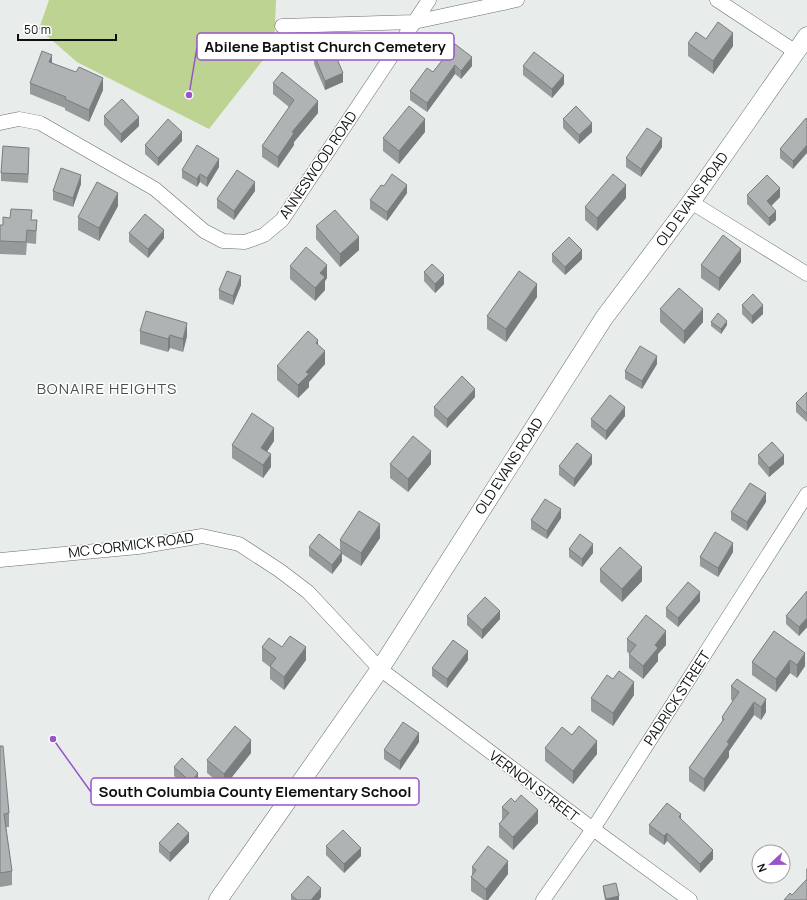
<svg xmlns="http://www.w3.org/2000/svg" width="807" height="900" viewBox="0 0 807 900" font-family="Manrope,sans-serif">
	<rect width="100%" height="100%" fill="#e8edec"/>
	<path fill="#bcd391" d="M49,0H276L274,46L209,129L77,62L39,29Z"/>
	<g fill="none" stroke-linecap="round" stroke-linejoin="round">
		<g stroke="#696d6c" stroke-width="15">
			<path id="minor" d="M717,0L796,52
				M282,26L414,22L517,0
				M0,123L19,119L40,123L155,189L204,231L223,241L245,242L264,235L282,220L429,0
				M691,202L807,274
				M0,560L138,547L202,536L239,544L279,570L308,592L380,669L593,829L690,900
				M543,900L593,829L807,494"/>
		</g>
		<g stroke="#696d6c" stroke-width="19">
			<path id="tertiary" d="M218,900L380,669L604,318L691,202L807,36"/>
		</g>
		<use href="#minor" stroke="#fff" stroke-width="14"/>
		<use href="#tertiary" stroke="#fff" stroke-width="18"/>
	</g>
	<path fill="#969a9b" d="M706,39L733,46L713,74L688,56V43Z
		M455,44L472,66L461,79L455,74L427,112L410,100V91L433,72Z
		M314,55L343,82L325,90L314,64Z
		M52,63L103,90L89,122L65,110V108L30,94V83Z
		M523,66L564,84L552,98L523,75Z
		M273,83L318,113L294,142V145L278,168L262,157V146L289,107L273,94Z
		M104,116L139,126L121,143L104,125Z
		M806,118L793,169L780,158V149Z
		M563,119L592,132L579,144L563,128Z
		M425,132L399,164L383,151V138Z
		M182,141L158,166L145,154V145Z
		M662,147L641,177L626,167V158Z
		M29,157L28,183L1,181V173Z
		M219,167L207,187L200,182L197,187L182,178V170Z
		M81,184L73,207L53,200V191Z
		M384,186L407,193L387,221L370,209V200Z
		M255,191L234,220L217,208V199Z
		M747,195L780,197L771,206L776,220L769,226L747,204Z
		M626,198L597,231L585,220V207Z
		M118,206L99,241L78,230V217Z
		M32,220H37L36,244L27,243L26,255L0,254V225H3Z
		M316,226L359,250L340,267L316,239Z
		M129,233L164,238L148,258L129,242Z
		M552,254L582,259L565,275L552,262Z
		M741,262L719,291L701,278V265Z
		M290,266L327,278L325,281V290L315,301L290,279Z
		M424,272L444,284L435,293L424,281Z
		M241,285L233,305L219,299V290Z
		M537,297L506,342L487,329V316Z
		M742,305L763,314L752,324L742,314Z
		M660,309L703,322L684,344L660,322Z
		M711,322L727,325L721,334L711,326Z
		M140,331L187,336L183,352L170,348L168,352L140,344Z
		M318,345L325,364L309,382V387L298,398L277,380V366Z
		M657,364L642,389L625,379V371Z
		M807,392V422L796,412V403Z
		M475,397L447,428L434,416V407Z
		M625,416L606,440L591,427V419Z
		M274,441L267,451L271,467L263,478L232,458V445Z
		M758,455L784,464L769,477L758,464Z
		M390,464H431L408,492L390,478Z
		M592,464L574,487L559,475V466Z
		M766,502L747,531L731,520V512Z
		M561,518L547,539L531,529V520Z
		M380,538L361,566L342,554V561L332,574L309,556V547L340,551V540Z
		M569,549L593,553L582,567L569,557Z
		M733,552L718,577L700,566V557Z
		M600,569L642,581L622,602L600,582Z
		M807,591V627L799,636L786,624V616Z
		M700,601L678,627L666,617V608Z
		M467,616L500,619L482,639L467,625Z
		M774,631L805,666L797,678L790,673L776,692L752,675V662Z
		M627,639L666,645L658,654V661L643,679L629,668V653L627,652Z
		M262,647H282L306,660L284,690L270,679V667L262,661Z
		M468,660L447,688L432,676V668Z
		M737,679L766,712L761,720L754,715L729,751V757L704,792L689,781V768L722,722V717L733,701L731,700V686Z
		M634,695L613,726L591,711V698Z
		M572,735L597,754L573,784L545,761V748Z
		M419,742L400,770L384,759V750Z
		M0,746L9,813V827H6L12,871V885L0,887Z
		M251,753L224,787L207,773V760Z
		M174,767L198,782L191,791L174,776Z
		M502,807L538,823L513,850L499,837V824L502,820Z
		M681,820L713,859L700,873L667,841L664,845L649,834V825Z
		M189,842L170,862L159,852V843Z
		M326,846L361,856L344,873L326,855Z
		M472,867L508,874L488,900H484L471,891V877L472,876Z
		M807,868V900H784L792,895L806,880V869Z
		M603,886L619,900H605L603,890Z
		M291,895L321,897L319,900H291Z"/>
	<path fill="#7a7d7e" d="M733,33V46L713,74V61Z
		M52,55V66L49,62Z
		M472,57V66L461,79V71Z
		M455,65V74L427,112V103Z
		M343,73V82L325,90V81Z
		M564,75V84L552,98V89Z
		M103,78V90L89,122V110Z
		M318,101V113L294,142V145L278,168V157L292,132Z
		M139,117V126L121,143V134Z
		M425,119V132L399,164V151Z
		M592,123V132L579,144V135Z
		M182,132V141L158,166V158Z
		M662,138V147L641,177V169Z
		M807,145V153L793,169V161Z
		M29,148V157L28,183V174Z
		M219,159V167L207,187V178Z
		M200,174V182L197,187V179Z
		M81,175V184L73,207V198Z
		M255,182V191L234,220V211Z
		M407,185V193L387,221V212Z
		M626,185V198L597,231V218Z
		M780,188V197L767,210V201Z
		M118,193V206L99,241V228Z
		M776,211V220L769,226V218Z
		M164,230V238L148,258V249Z
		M359,237V250L340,267V254Z
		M741,249V262L719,291V278Z
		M582,250V259L565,275V267Z
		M327,265V278L325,281V290L315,301V288L320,273Z
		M444,275V284L435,293V284Z
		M241,276V285L233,305V296Z
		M537,284V297L506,342V329Z
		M763,305V314L752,324V316Z
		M703,309V322L684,344V331Z
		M727,321V325L721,334V329Z
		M187,323V336L183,352V339Z
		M170,335V348L168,352V339Z
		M318,340V353L316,343Z
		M325,351V364L309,382V387L298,398V385L306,372Z
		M657,356V364L642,389V381Z
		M475,389V397L447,428V419Z
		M625,407V416L606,440V431Z
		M274,428V441L261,461V448Z
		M431,451V464L408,492V479Z
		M271,454V467L263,478V465Z
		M592,455V464L574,487V479Z
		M784,455V464L769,477V468Z
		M766,493V502L747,531V522Z
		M561,509V518L547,539V531Z
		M380,524V538L361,566V553Z
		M733,543V552L718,577V568Z
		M593,544V553L582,567V559Z
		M342,552V561L332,574V565Z
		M642,567V581L622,602V589Z
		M700,592V601L678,627V618Z
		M500,611V619L482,639V630Z
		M807,618V627L799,636V627Z
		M666,631V645L658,654V661L643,679V666L655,645Z
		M306,647V660L284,690V677Z
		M468,651V660L447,688V679Z
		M805,653V666L797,678V665Z
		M790,660V673L776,692V679Z
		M634,682V695L613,726V713Z
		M766,699V712L761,720V707Z
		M754,702V715L729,751V757L704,792V779L727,742Z
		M419,733V742L400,770V761Z
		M251,740V753L224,787V774Z
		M597,741V754L573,784V771Z
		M198,773V782L191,791V782Z
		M538,810V823L513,850V837Z
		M681,814V823L679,817Z
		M189,833V842L170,862V853Z
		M667,833V841L664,845V836Z
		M361,848V856L344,873V864Z
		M713,850V859L700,873V864Z
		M508,861V874L488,900H486V889Z
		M321,888V897L319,900H311Z
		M619,896V900H606V899Z"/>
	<path fill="#afb3b4" stroke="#7a7d7e" d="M718,22L733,33L713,61L688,43L696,32L706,39Z
		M455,44L472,57L461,71L455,65L427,103L410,91L427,68L433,72Z
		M332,47L343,73L325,81L314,55Z
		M42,51L52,55L49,62L76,72L79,67L103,78L89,110L65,99L66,97L30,83Z
		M534,52L564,75L552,89L523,66Z
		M282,72L318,101L292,132L294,133L278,157L262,146L294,100L273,83Z
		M122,99L139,117L121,134L104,116Z
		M409,106L425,119L399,151L383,138Z
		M576,106L592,123L579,135L563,119Z
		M806,118L807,120V145L793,161L780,149Z
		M168,119L182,132L158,158L145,145Z
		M647,128L662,138L641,169L626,158Z
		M197,145L219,159L207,178L200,174L197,179L182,170Z
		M3,146L29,148L28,174L1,173Z
		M61,168L81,175L73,198L53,191Z
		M237,170L255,182L234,211L217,199Z
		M392,174L407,185L387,212L370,200L381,185L384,186Z
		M613,174L626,185L597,218L585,207Z
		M767,175L780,188L767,201L776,211L769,218L747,195Z
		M97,182L118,193L99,228L78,217Z
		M11,209L32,210L31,220H37L36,231L27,230L26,242L0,241V225H3V217L10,218Z
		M335,210L359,237L340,254L316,226Z
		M145,214L164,230L148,249L129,233Z
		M723,235L741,249L719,278L701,265Z
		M569,237L582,250L565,267L552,254Z
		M306,247L327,265L320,273L325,277L315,288L290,266Z
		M432,264L444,275L435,284L424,272Z
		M227,271L241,276L233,296L219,290Z
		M519,271L537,284L506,329L487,316Z
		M679,288L703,309L684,331L660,309Z
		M753,294L763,305L752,316L742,305Z
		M146,311L187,323L183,339L170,335L168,339L140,331Z
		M718,313L727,321L721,329L711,322Z
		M308,331L318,340L316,343L325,351L306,372L309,374L298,385L277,366Z
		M640,346L657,356L642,381L625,371Z
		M462,376L475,389L447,419L434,407Z
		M807,392V414L796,403Z
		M610,395L625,407L606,431L591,419Z
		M252,413L274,428L261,448L271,454L263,465L232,445Z
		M413,436L431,451L408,479L390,464Z
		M772,442L784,455L769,468L758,455Z
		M577,443L592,455L574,479L559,466Z
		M750,483L766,493L747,522L731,512Z
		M545,499L561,509L547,531L531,520Z
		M359,511L380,524L361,553L340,540Z
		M715,532L733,543L718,568L700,557Z
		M319,534L342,552L332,565L309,547Z
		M580,534L593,544L582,559L569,549Z
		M620,547L642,567L622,589L600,569Z
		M688,582L700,592L678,618L666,608Z
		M807,591V618L799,627L786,616Z
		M485,597L500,611L482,630L467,616Z
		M646,615L666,631L655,645L658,648L643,666L629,654L636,645L627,639Z
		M774,631L805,653L797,665L790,660L776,679L752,662Z
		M290,636L306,647L284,677L270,666L276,658L262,647L269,638L282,647Z
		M453,640L468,651L447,679L432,668Z
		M619,671L634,682L613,713L591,698L607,675L613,679Z
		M737,679L766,699L761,707L754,702L727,742L729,744L704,779L689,768L724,719L722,717L739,692L731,686Z
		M403,722L419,733L400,761L384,750Z
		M235,726L251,740L224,774L207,760Z
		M579,726L597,741L573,771L545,748L562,727L572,735Z
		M0,746H3L9,813L4,814L12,871L0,873Z
		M182,758L198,773L191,782L174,767Z
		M521,795L538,810L513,837L499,824L509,813L502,807L511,798L515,802Z
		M667,803L681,814L679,817L713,850L700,864L667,833L664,836L649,825Z
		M178,823L189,833L170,853L159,843Z
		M343,830L361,848L344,864L326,846Z
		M488,846L508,861L486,889L471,877L476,870L472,867Z
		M308,876L321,888L311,900H297L291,895Z
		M807,879V900H784L790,893L792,895Z
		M616,883L619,896L606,899L603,886Z"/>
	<g text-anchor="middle" stroke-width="3" stroke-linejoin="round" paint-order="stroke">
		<g font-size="14" fill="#0e0f0f" stroke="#fff">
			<text transform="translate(318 165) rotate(-56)" y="5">ANNESWOOD ROAD</text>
			<text transform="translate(692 199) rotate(-54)" y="5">OLD EVANS ROAD</text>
			<text transform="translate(509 466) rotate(-57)" y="5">OLD EVANS ROAD</text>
			<text transform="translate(131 545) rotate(-7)" y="5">MC CORMICK ROAD</text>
			<text transform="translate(677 698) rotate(-57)" y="5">PADRICK STREET</text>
			<text transform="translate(534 786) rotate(37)" y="5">VERNON STREET</text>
		</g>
		<g font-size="15" letter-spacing="1" fill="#4d504f" stroke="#fff">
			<text x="107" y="394">BONAIRE HEIGHTS</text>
		</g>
	</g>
	<path fill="none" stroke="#9854c9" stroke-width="1.5" d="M189 95L197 47M53 739L91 792"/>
	<g fill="#9854c9" stroke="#fff" stroke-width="1.5">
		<circle cx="189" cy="95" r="4"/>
		<circle cx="53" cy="739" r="4"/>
	</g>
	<g fill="#fff" stroke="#9854c9" stroke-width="1.5">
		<rect x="197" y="33" width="257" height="27" rx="4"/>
		<rect x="91" y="778" width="328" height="27" rx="4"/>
	</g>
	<g font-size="15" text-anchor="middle" font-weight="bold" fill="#0e0f0f">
		<text x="325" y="52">Abilene Baptist Church Cemetery</text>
		<text x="255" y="797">South Columbia County Elementary School</text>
	</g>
	<g transform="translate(771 864) rotate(248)"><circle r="19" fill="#ffffff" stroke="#9f9f9f"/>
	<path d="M0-3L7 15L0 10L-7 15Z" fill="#9854c9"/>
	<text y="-6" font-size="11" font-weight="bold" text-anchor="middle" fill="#0e0f0f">N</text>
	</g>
	<path d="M18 34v6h98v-6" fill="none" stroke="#0e0f0f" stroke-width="2"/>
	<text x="24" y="34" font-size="12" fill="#0e0f0f" stroke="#ffffff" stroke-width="3" paint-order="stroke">50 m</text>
</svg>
